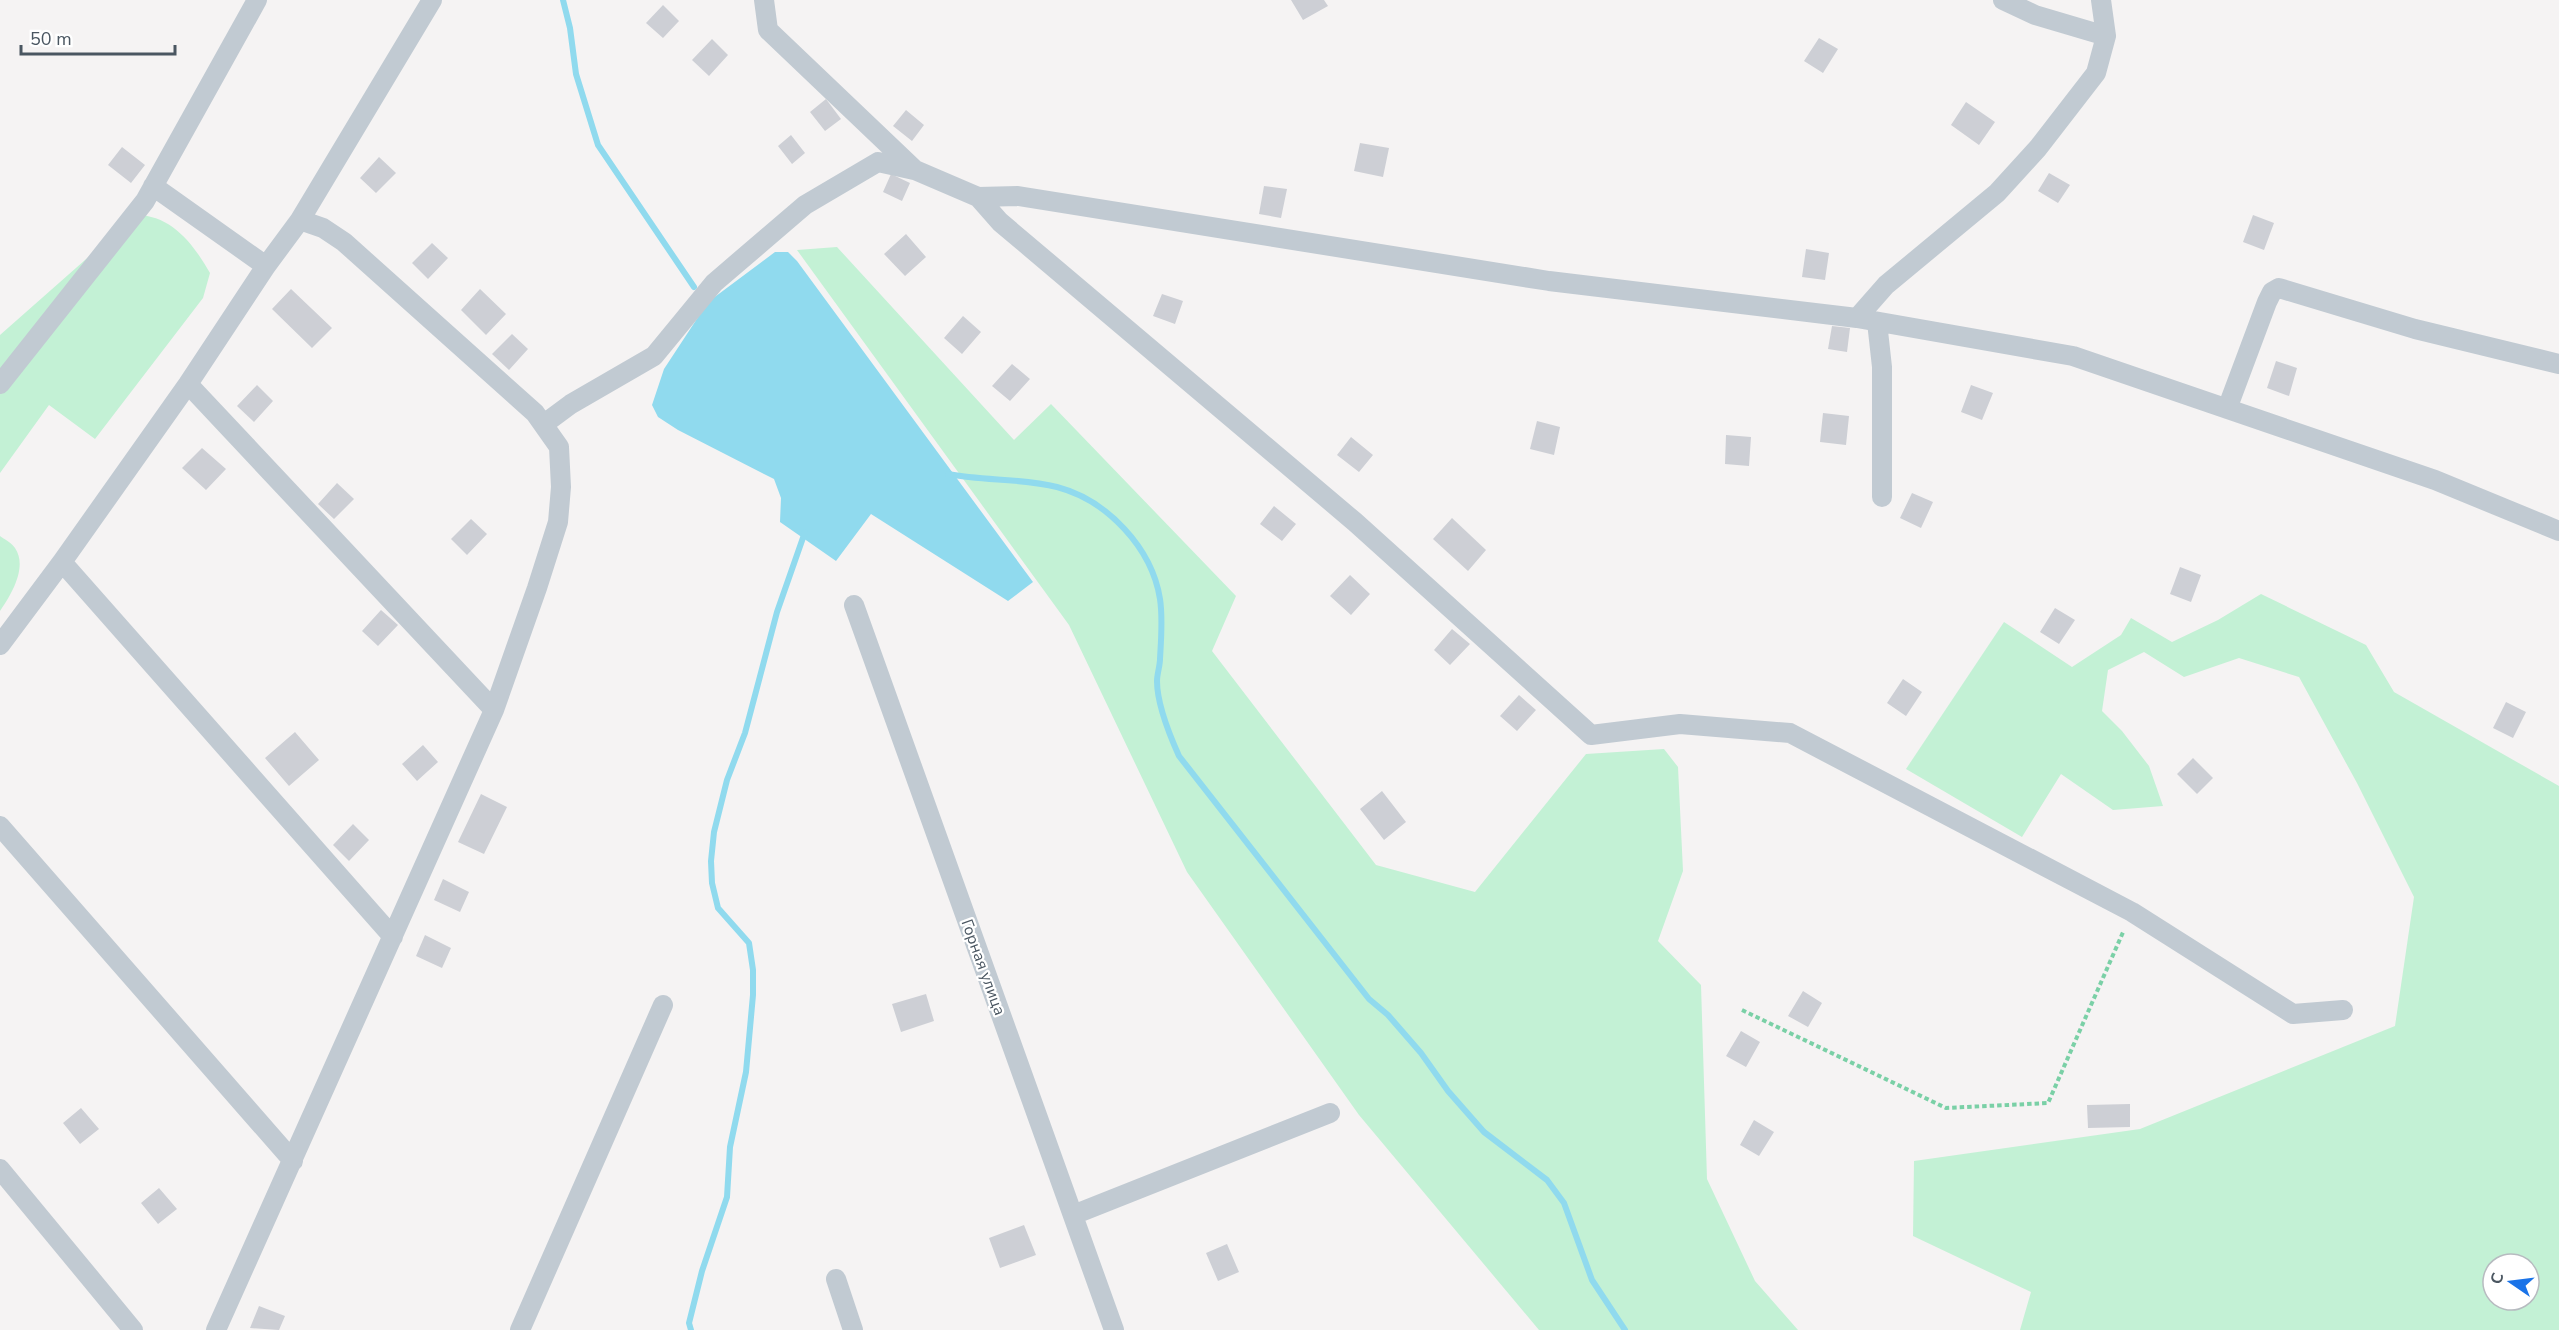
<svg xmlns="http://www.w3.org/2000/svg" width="2559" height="1330" viewBox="0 0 2559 1330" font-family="'Nunito Sans',sans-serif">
	<rect width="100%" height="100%" fill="#f5f3f3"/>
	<path fill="#c3f1d5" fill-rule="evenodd" d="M136,215C172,215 194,245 210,273L203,298L95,439L49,405L0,473V335Z
		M837,247L1014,440L1051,404L1236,596L1212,651L1376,865L1475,892L1586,754L1664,749L1678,767L1683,871L1658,941L1701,985L1707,1179L1755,1281L1798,1330H1539L1359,1115L1187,872L1069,625L797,250Z
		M0,536C4,539 12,543 15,548C28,567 11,595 0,611Z
		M2261,594L2366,645L2394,692L2559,786V1330H2020L2031,1292L1913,1236L1914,1161L2140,1129L2395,1026L2414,897L2357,783L2299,677L2239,658L2184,677L2144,652L2108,670L2102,711L2122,731L2149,766L2163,806L2113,810L2061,774L2022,837L1906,769L2004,622L2072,667L2121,635L2131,618L2172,642L2218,620ZM2493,1264H2529V1300H2493Z"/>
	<path fill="#90daee" d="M775,252H788L797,261L1033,582L1008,601L871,514L836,561L780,522L781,498L774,479L678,430L658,417L652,405L664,369L708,302Z"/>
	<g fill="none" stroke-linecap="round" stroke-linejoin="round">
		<path stroke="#90daee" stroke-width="6" d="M563,0L570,28L576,74L598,145L694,287
			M948,474C984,481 1021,478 1057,487C1107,500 1152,548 1160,599C1163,618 1161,640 1160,659C1160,666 1157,674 1157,681C1157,704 1170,736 1179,756L1369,999L1388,1015L1421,1053L1448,1091L1484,1132L1547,1180L1564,1203L1592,1280L1625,1330
			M691,1330L689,1323L702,1271L727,1197L730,1147L746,1072L753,995V970L749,943L718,908L712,883L711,861L714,832L727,780L745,733L777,612L805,532"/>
	</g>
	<path fill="#cdcfd5" d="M1291,0H1324L1328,6L1303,20Z
		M663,5L679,21L663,38L646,23Z
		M1819,38L1838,49L1823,73L1804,61Z
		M712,39L728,55L709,76L692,60Z
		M826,99L841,119L825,131L810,112Z
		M1966,102L1995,122L1979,145L1951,125Z
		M906,110L924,125L912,141L893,126Z
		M791,135L805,153L792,164L778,146Z
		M1360,143L1389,148L1383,177L1354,171Z
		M122,147L145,165L131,183L108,165Z
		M379,157L396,173L376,193L360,178Z
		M2049,173L2070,185L2058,203L2038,191Z
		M891,174L910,183L902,201L883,192Z
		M1264,186L1287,189L1281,218L1259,214Z
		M2253,215L2274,223L2264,250L2243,242Z
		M906,234L926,257L905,276L884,254Z
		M432,243L448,258L428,279L412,263Z
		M1806,249L1829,253L1825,280L1802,277Z
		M291,289L332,328L312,348L272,309Z
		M480,289L506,314L486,335L461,310Z
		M1162,294L1183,301L1175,324L1153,316Z
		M963,316L981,332L962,354L944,338Z
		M1832,326L1850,328L1847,352L1828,349Z
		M512,334L528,349L509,370L492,354Z
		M2276,361L2297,368L2289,396L2267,388Z
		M1012,364L1030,379L1010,401L992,386Z
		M257,385L273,401L254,422L237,406Z
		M1971,385L1993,393L1982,420L1961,412Z
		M1823,413L1849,416L1846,445L1820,442Z
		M1537,421L1560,427L1554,455L1530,449Z
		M1726,435L1751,437L1749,466L1725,464Z
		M1351,437L1373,455L1359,472L1337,455Z
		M202,448L226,469L206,490L182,468Z
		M337,483L354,499L334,519L318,504Z
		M1912,493L1933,502L1921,528L1900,518Z
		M1274,506L1296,524L1282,541L1260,524Z
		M1452,518L1486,550L1468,571L1433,539Z
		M471,519L487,534L467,555L451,539Z
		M2180,567L2201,575L2191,602L2170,594Z
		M1350,575L1370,594L1351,615L1330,596Z
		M2055,608L2075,620L2059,644L2040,632Z
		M381,610L398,625L378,646L362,631Z
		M1452,629L1470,644L1450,665L1434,650Z
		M1903,679L1922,692L1906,716L1887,703Z
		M1519,695L1536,710L1517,731L1500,716Z
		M2506,702L2526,712L2513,738L2493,728Z
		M295,732L319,760L289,786L265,758Z
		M423,745L438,762L417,781L402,764Z
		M2193,758L2213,778L2197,794L2177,774Z
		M1382,791L1406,822L1384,840L1360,809Z
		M481,794L507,807L484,854L458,842Z
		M353,824L369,840L349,861L333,845Z
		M443,879L469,892L460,912L434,900Z
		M425,935L451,948L442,968L416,956Z
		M1803,991L1822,1003L1808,1027L1788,1016Z
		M926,994L934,1021L901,1032L892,1004Z
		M1741,1031L1760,1042L1746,1067L1726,1056Z
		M2130,1104V1127L2088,1128L2087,1105Z
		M81,1108L99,1129L80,1144L63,1123Z
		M1754,1120L1774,1132L1759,1156L1740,1145Z
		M159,1188L177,1209L158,1224L141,1203Z
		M1024,1225L1036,1255L1000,1268L989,1238Z
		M1227,1244L1239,1272L1218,1281L1206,1253Z
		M259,1306L285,1316L279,1330L250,1328Z"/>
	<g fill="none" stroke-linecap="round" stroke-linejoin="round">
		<path stroke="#7ad0a6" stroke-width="4" stroke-dasharray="4.5 3" stroke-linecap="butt" d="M1742,1010L1946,1108L2048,1103L2124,930"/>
		<path stroke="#c1cad2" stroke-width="20" d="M764,0L768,30L915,170L978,197L1000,222L1355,522L1591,735L1680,724L1790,733L2132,912L2293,1014L2343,1010
			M2003,0L2035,15L2106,36
			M153,186L266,266
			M978,197L1018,196L1549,281L1857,318L2073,356L2435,480L2559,531
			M1857,318L1886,285L1997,193L2038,148L2096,73L2106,36L2101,0
			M1877,322L1882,367V497
			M0,384L145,201L257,0
			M188,384L494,710
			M2227,409L2267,302L2272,292L2279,288L2415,329L2559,364
			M544,424L571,404L654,356L714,283L805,205L878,162L914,170
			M62,562L393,937
			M854,605L1114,1330
			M0,645L62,562L188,384L266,266L300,220L432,0
			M0,826L293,1161
			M0,1169L133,1330
			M1073,1215L1330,1113
			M836,1279L853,1330
			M216,1330L494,710L537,588L558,522L561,487L559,447L535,413L344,242L323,228L300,220
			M520,1330L663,1005"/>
	</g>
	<g text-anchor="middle" stroke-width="4.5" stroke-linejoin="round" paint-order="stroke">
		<g font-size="16" fill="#4a5661" stroke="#fff">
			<text transform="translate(984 967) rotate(70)" y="6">Горная улица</text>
		</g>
	</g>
	<g transform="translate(2511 1282) rotate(284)"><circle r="28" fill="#ffffff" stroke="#b7bbc0" stroke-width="1.5"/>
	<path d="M0-4.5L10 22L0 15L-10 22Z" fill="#1a73e8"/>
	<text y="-9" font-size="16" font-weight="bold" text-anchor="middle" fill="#4a5661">С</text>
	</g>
	<path d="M21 45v9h154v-9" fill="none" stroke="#4a5661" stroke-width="3"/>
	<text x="30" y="45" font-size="18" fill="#4a5661" stroke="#ffffff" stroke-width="4.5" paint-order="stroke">50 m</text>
</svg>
